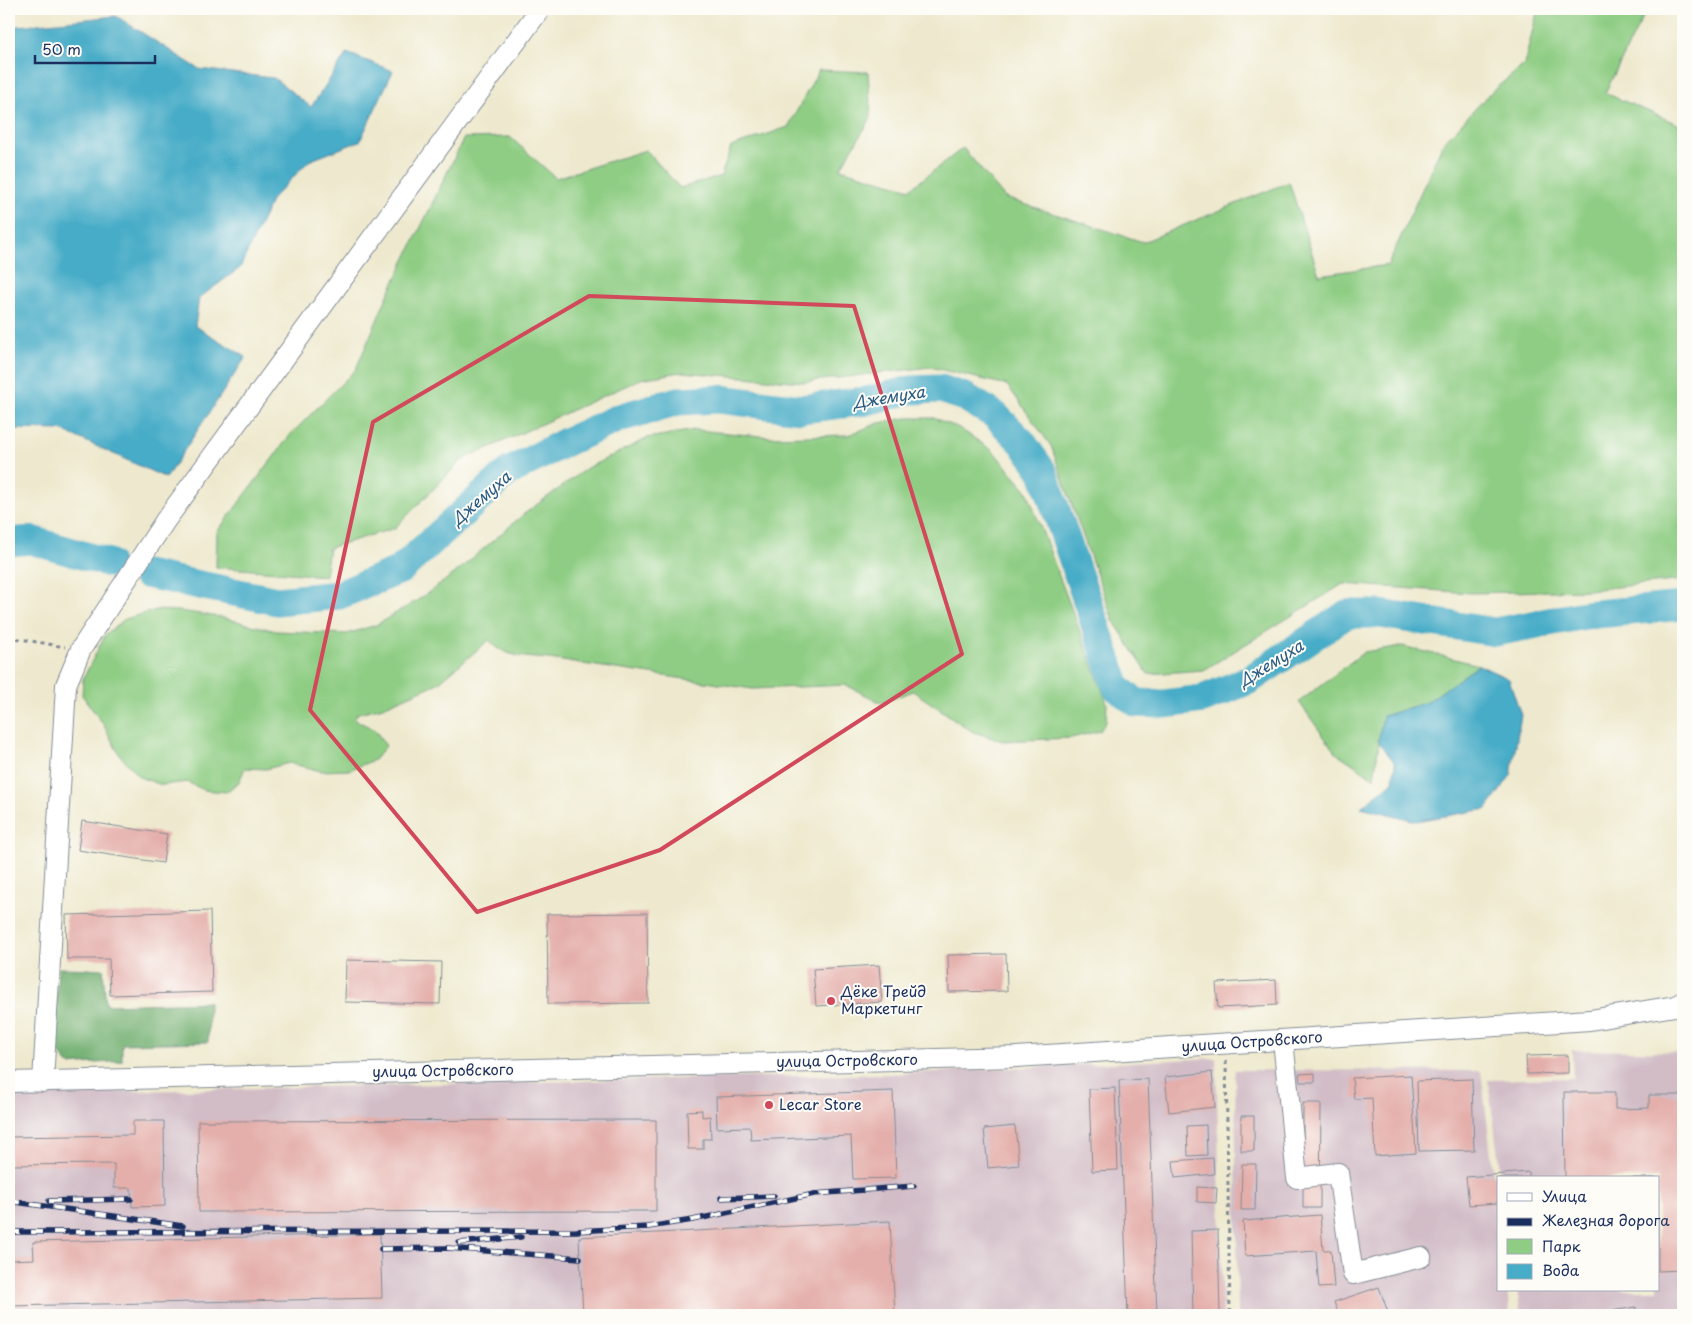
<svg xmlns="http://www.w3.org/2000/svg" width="1692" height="1324" viewBox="0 0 1692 1324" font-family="'Playpen Sans',sans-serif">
	<rect width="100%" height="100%" fill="#fdfcf7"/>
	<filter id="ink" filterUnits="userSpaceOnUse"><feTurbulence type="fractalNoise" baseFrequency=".02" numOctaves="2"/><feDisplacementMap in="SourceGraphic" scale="10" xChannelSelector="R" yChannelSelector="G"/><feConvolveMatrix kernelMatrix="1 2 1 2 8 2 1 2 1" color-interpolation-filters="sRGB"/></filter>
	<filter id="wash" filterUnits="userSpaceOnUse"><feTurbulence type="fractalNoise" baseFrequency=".0096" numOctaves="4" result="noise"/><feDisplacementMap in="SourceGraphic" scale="20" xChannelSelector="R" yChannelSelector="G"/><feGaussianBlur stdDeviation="1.12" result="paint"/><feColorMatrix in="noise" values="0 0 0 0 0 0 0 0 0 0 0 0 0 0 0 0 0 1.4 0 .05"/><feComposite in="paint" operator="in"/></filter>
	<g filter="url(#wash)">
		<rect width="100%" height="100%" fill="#eee9ce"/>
		<path fill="#d2bdc7" d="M1572,1050L1683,1052V1315H1521L1517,1290H1658V1178H1501L1488,1080L1573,1078Z
			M1216,1058L1223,1315H9V1094L893,1074Z
			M1235,1070L1481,1071L1498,1213V1290H1507L1510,1315H1238Z"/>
		<path fill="#8fcd84" stroke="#557e71" d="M1538,9H1647L1605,93L1680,125L1683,124V580L1588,590L1472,593L1343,584L1204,670L1148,674L1113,620L1051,446L1007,385L930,367L804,382L681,372L641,379L462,460L395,528L329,548L325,576L216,567L217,532L291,434L356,369L387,297L464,138L510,137L556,178L646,150L680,188L721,176L731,147L788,127L819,70L868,72L871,118L840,169L910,189L963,148L1005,198L1143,242L1289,182L1319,275L1388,265L1443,143L1490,93L1524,65Z
			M906,418H934L959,428L993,451L1027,491L1107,703L1106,721L1100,731L1071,738L1003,741L973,732L913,691L881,703L846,685L753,689L549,659C527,657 504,658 489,640L438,683L383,707L358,713L354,719L375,730L386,746L374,760L349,770L321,771L289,763L266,769L245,768L239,782L226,792L204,790L187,782L162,785L139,777L119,754L103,724L82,695L83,679L105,635L125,619L156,610L180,611L220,617L276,631L347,634L376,625L418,600L454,574L524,514L587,468L648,438L695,430L771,437L848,435L879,423Z
			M1402,646L1479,665L1427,702L1383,716L1374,778L1335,752L1299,702L1364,652Z"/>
		<path fill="#73b072" stroke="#477068" d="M58,968L103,969L106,1005L209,1002L208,1042L122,1044V1061L69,1065L54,1047Z"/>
		<path fill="#47acc7" stroke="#316e92" d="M116,16L199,69L274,78L311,107L347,53L393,71L360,141L309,161L272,199L240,268L199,298L195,326L246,357L166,478L61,430L9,429V27Z
			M1479,665L1509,679L1521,715L1511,775L1487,809L1416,821L1361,807L1393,782L1395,763L1378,741L1383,716L1427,702Z"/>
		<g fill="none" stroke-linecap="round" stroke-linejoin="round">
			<path stroke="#47acc7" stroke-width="29" d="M9,542L31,540L109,563
				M146,574L277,601L339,595L400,570L508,472L568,441L619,418L678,401L719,399L801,409L866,401L911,390L941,389L965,397L995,415L1022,442L1043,472L1117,688L1137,703L1164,704L1203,699L1249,680L1347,614H1380L1495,632L1585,615L1683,606"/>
		</g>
		<g id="blocks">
			<path fill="#e4aeaa" d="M82,821L167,834L163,863L78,850Z
				M210,911L212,992L110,995L109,959H67L66,915Z
				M647,913L648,1003L548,1004L547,914Z
				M1006,954L1007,991L949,992L948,955Z
				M346,960L441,962L440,1004L345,1002Z
				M879,965L882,1002L816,1006L813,969Z
				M1276,980L1277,1005L1218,1008L1216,983Z
				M1568,1055V1073L1527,1074L1526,1056Z
				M1212,1072L1215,1107L1169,1112L1165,1077Z
				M1315,1073V1082H1300L1299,1074Z
				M1411,1075L1416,1153L1375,1156L1372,1098L1354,1099L1352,1078Z
				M1148,1079L1157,1315H1128L1119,1080Z
				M1472,1079L1474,1150L1419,1151L1417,1081Z
				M1115,1088L1118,1170L1092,1171L1089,1089Z
				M893,1091L896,1178L853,1179L851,1136L751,1140L750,1127L717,1128L716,1097Z
				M1564,1092H1615V1109L1649,1108V1095H1683V1270L1658,1271V1178H1565Z
				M1303,1103H1321L1320,1208H1303Z
				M702,1110V1117L710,1116L711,1139H703V1149H688L687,1111Z
				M1241,1116H1254V1151H1241Z
				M656,1120V1211L199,1212L198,1121Z
				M133,1121H164L165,1206L132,1207L131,1188H114V1164L9,1165V1137L133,1135Z
				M1206,1125L1207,1155L1188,1156L1187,1126Z
				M1015,1126L1019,1165L988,1168L984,1129Z
				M1213,1158L1214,1174L1175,1178L1173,1161Z
				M1242,1164H1256L1255,1210H1241Z
				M1529,1172V1178H1498V1203L1469,1205L1466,1177Z
				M1197,1187L1217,1188L1216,1203L1197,1202Z
				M1320,1215L1323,1250H1331L1334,1287L1319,1288L1316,1251L1245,1256L1243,1221Z
				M890,1221L895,1315H583L579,1237Z
				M1218,1230L1220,1315H1193L1191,1231Z
				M380,1234L382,1298L9,1306V1260L34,1259L33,1242Z
				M1379,1287L1389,1315H1339L1334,1302Z
				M1636,1307L1637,1315H1592V1314Z"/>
		</g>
	</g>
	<g filter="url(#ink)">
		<use href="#blocks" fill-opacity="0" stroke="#848c96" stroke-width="1"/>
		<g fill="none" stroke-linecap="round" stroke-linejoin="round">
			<g stroke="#848c96" stroke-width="22">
				<path id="minor" d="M1283,1040L1297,1178L1338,1173L1353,1274L1421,1257
					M9,1082L1016,1057L1590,1020L1675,1006L1683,1002
					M43,1082L66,685L81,649L165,521L540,9"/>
			</g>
			<path stroke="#848c96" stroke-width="3" stroke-dasharray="4 4" stroke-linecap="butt" d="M9,637L65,647
				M1226,1061L1230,1315"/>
			<use href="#minor" stroke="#fff" stroke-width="20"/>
			<g stroke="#1b2f5e" stroke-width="5.5">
				<path id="rail" d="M721,1198L774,1196
					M9,1201L183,1226
					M49,1201L131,1199
					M9,1232L576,1231L648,1227L693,1220L814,1194L914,1186
					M459,1243L521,1237
					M381,1249L447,1248L580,1258"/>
			</g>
			<use href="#rail" stroke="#fdfcf7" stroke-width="4" stroke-dasharray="11" stroke-linecap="butt"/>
		</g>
	</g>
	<path fill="none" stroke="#d1495b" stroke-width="4" stroke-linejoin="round" d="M589,296L854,306L962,654L660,850L477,912L310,710L373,422Z"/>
	<g fill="#d1495b" stroke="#fdfcf7" stroke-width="2">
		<circle cx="831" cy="1001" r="5"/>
		<circle cx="769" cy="1105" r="5"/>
	</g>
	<g text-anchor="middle" stroke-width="4" stroke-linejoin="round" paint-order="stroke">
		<g font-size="15" fill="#1b2f5e" stroke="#fdfcf7" text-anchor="start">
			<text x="841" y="997">Дёке Трейд<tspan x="841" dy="17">Маркетинг</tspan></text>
			<text x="779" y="1110">Lecar Store</text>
		</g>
		<g font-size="15" fill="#1b2f5e" stroke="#fdfcf7">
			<text transform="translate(1252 1042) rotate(-4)" y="5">улица Островского</text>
			<text transform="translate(847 1061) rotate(-1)" y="5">улица Островского</text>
			<text transform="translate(443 1071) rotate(-1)" y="5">улица Островского</text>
		</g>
		<g font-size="16" font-style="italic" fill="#2a5b83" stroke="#fdfcf7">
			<text transform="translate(889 397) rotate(-9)" y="6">Джемуха</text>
			<text transform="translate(481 498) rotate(-41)" y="6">Джемуха</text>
			<text transform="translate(1271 663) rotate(-32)" y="6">Джемуха</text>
		</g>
	</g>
	<rect width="1692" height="1324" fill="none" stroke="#fdfcf7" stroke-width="30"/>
	<rect x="1497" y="1176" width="162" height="115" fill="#fdfcf7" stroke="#a3aaba"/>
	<rect x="1507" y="1193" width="25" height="8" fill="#ffffff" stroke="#a3aaba"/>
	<text x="1542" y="1202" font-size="15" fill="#1b2f5e">Улица</text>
	<rect x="1507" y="1218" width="25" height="8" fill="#1b2f5e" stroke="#a3aaba"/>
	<text x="1542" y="1226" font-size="15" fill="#1b2f5e">Железная дорога</text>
	<rect x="1507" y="1239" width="25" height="15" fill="#8fcd84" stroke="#a3aaba"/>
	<text x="1542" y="1252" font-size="15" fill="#1b2f5e">Парк</text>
	<rect x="1507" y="1264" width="25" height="15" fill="#47acc7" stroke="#a3aaba"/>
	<text x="1542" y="1276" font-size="15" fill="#1b2f5e">Вода</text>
	<path d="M35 55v8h120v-8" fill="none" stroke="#1b2f5e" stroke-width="2.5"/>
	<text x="42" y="55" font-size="15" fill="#1b2f5e" stroke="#fdfcf7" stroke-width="4" paint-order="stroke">50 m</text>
</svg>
